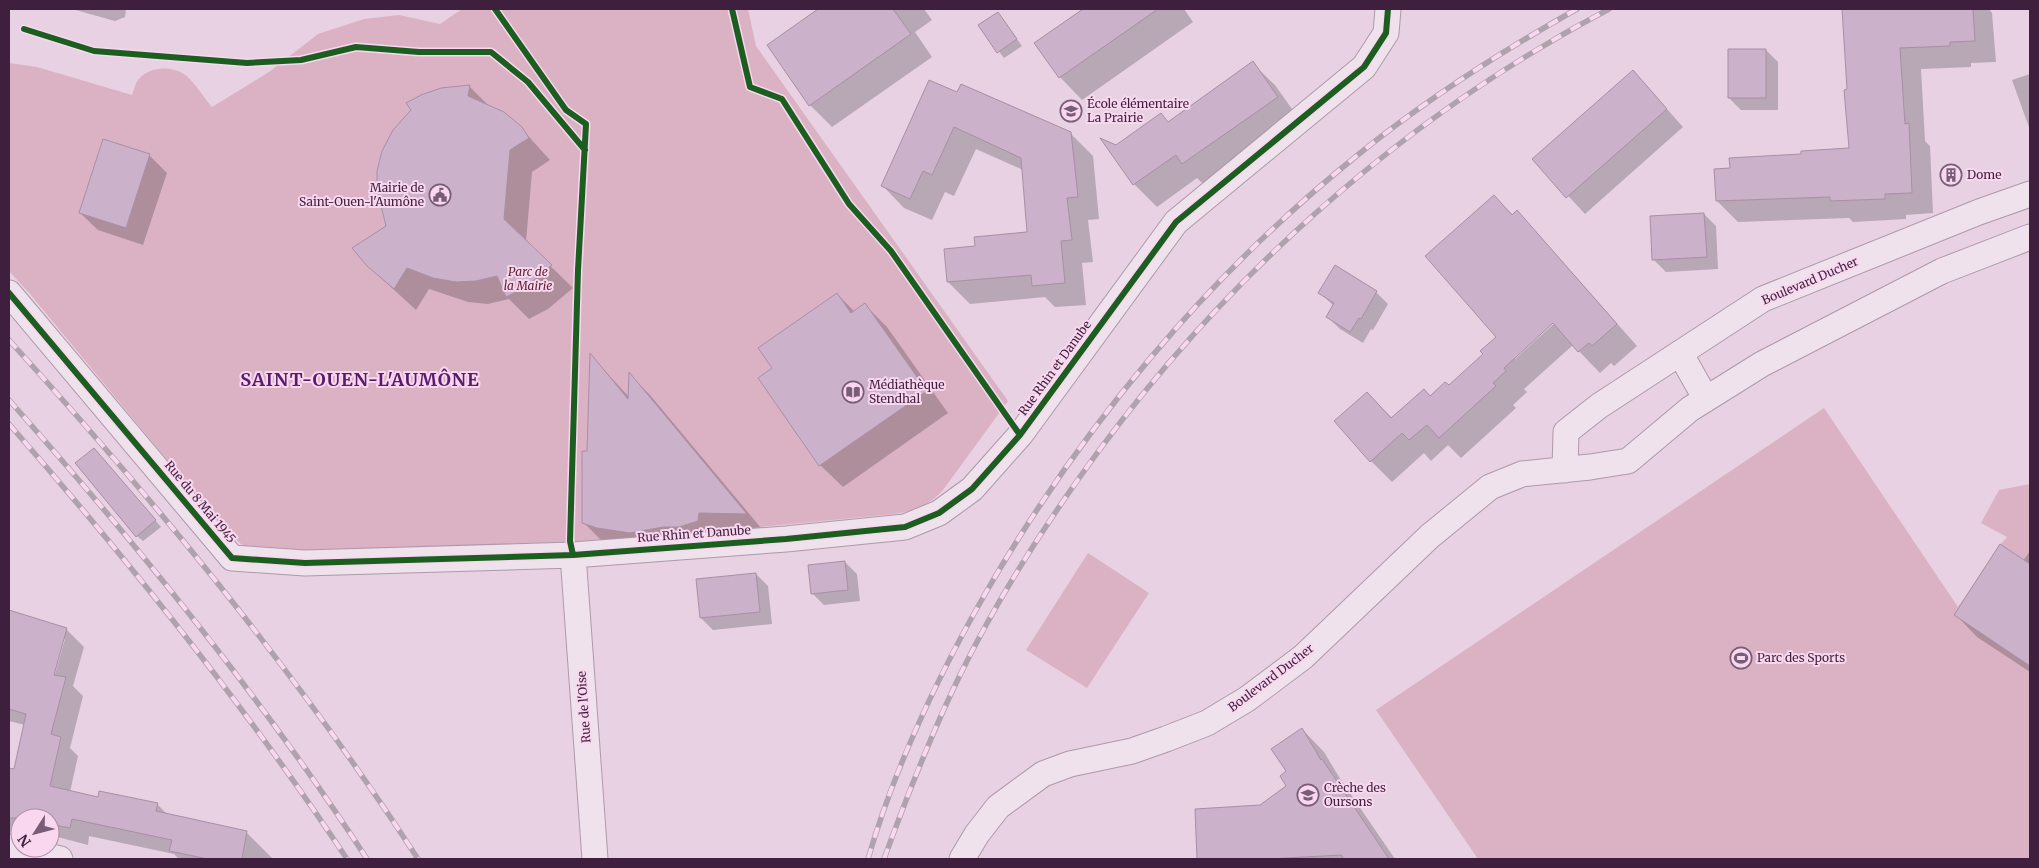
<svg xmlns="http://www.w3.org/2000/svg" width="2039" height="868" viewBox="0 0 2039 868" font-family="Merriweather,serif">
	<rect width="100%" height="100%" fill="#e7d1e2"/>
	<path fill="#dbb2c4" d="M462,9H748L756,46L1008,401L943,490C929,506 914,511 894,514L576,545L428,556L255,551L241,544L225,530L30,294L9,271V63L37,67L132,95C134,90 135,84 138,80C148,67 170,65 184,74C193,80 205,99 212,107L269,72L318,34L364,19L399,15L440,24Z
		M1824,408L1958,607L2000,545L2007,537L1981,523L1999,490L2030,484V859H1478L1376,710Z
		M1088,553L1149,593L1087,688L1026,650Z"/>
	<path fill="#0003" fill-rule="evenodd" d="M72,9H126L125,17L115,21Z
		M820,9H924L932,20L915,32L932,57L832,127L810,105L768,45Z
		M1085,9H1184L1193,22L1082,100L1060,77L1036,44Z
		M1843,9H1989L1992,13L1996,62L1971,63V67L1921,69L1925,141L1930,146L1933,213L1906,215V219L1853,222L1849,218L1738,222L1717,201L1802,155L1850,149Z
		M998,13L1022,46L1004,58L980,26Z
		M1766,50L1778,62V110H1741L1729,98Z
		M1252,63L1275,85L1299,119L1205,186L1197,178L1157,207L1134,184L1104,141L1116,147L1161,115L1169,123Z
		M2030,74V130L2012,80Z
		M469,86L490,107L521,128L550,160L532,172L526,242L573,288L548,309L529,319L509,299L488,304L468,302L429,289L416,310L368,266L388,226Z
		M1650,90L1683,127L1585,214L1534,159Z
		M958,94L1070,133L1093,156L1099,219L1088,220L1093,262L1082,263L1086,305L1055,307L1045,297L970,304L948,282L977,247L1029,233L1023,170L976,149L954,196L945,192L932,220L904,208L882,185Z
		M149,155L167,173L143,245L98,230L80,213Z
		M1494,197L1513,215L1516,212L1537,233L1637,346L1614,366L1611,363L1600,373L1573,345L1524,389L1527,392L1513,405L1516,408L1461,458L1448,445L1431,461L1424,453L1392,482L1371,461L1367,393L1393,419L1449,387L1485,354L1497,337ZM1557,318L1558,320L1515,359L1514,357Z
		M1704,214L1716,226L1718,269L1666,272L1654,260Z
		M1376,292L1388,304L1373,330L1371,329L1363,343L1340,329L1328,317L1334,306L1320,293Z
		M837,294L855,312L865,305L887,327L948,413L843,487L820,465L759,379L773,369Z
		M591,356L630,398V375L650,395L767,535L605,544L583,522L589,452Z
		M94,449L161,527L143,541L137,536Z
		M2030,551V672L1977,637L1955,614L2023,561Z
		M845,562L857,574L860,601L824,605L812,593Z
		M756,574L768,586L772,624L713,630L701,618L697,580Z
		M9,612L66,629L84,647L73,686L83,696L70,748L78,756L70,792L99,798L157,804L168,815L246,832L273,859H179L174,854L89,836L88,845L50,835V818H20V833L9,831V769L15,770L25,725L9,721ZM63,639H65L53,681L51,680Z
		M1302,729L1324,752L1339,777L1395,859H1198L1197,810L1260,806L1288,787L1287,772Z"/>
	<path fill="#cbb1c9" stroke="#a88fa6" d="M818,9H893L911,34L809,106L767,45Z
		M1083,9H1158L1059,78L1034,43Z
		M1842,9H1973L1975,41L1950,42V46L1900,48L1905,124L1909,123L1912,193L1885,194V199L1830,201V197L1716,201L1714,169L1730,168L1729,158L1801,154V151L1849,148L1844,90L1847,89Z
		M998,12L1017,39L997,53L978,25Z
		M1728,49H1766V98H1728Z
		M1253,61L1278,97L1182,164L1176,155L1133,185L1100,138L1116,145L1161,113L1168,122Z
		M1633,70L1667,109L1566,198L1532,159Z
		M929,80L957,92L961,84L1071,132L1078,197L1067,198L1072,240L1061,241L1065,283L1032,286L1031,275L947,282L944,249L975,246L974,237L1027,232L1021,158L954,127L932,175L923,171L910,199L881,186Z
		M470,85L468,96L504,112L522,127L529,138L510,150L504,219L552,265L526,287L506,297L497,276L476,281L456,282L433,278L407,268L394,289L367,266L352,248L386,226L377,190V171L382,151L393,130L411,110L406,103L421,95L441,88Z
		M103,139L150,154L126,228L79,213Z
		M1494,195L1512,215L1517,210L1617,324L1592,346L1589,343L1578,352L1553,323L1504,368L1506,371L1493,383L1496,386L1439,438L1427,425L1409,440L1402,433L1370,462L1334,421L1367,392L1391,418L1424,389L1430,396L1445,382L1449,385L1483,354L1480,351L1496,337L1425,256Z
		M1704,213L1707,257L1652,260L1650,216Z
		M1335,265L1377,291L1361,319L1359,318L1350,332L1326,317L1334,303L1318,293Z
		M837,293L851,313L865,303L927,391L819,466L758,378L772,368L758,348Z
		M590,353L628,399L629,372L747,514L699,513L698,521L679,527H663L630,533L597,528L582,523V451H587Z
		M94,448L156,520L136,537L75,463Z
		M2000,544L2030,564V666L1954,615Z
		M845,561L848,590L811,594L808,565Z
		M756,573L760,612L700,618L696,579Z
		M9,610L67,628L54,675L66,677L51,734L61,737L50,786L98,797L99,791L158,803L156,811L247,831L242,859H208L169,851L172,840L72,819L70,828L50,824V818H9V768L14,769L26,714L9,709Z
		M1302,728L1321,760L1322,759L1389,859H1344L1341,855L1268,859H1197L1195,809L1260,805L1286,786L1280,776L1286,771L1271,749Z"/>
	<g fill="none" stroke-linecap="round" stroke-linejoin="round">
		<g stroke="#ad99aa" stroke-width="27">
			<path id="minor" d="M9,293L232,558L305,563L573,555L786,539L905,527L939,513L972,489L1020,435L1176,222L1364,67L1386,33L1388,9
				M1680,353L1706,399
				M1565,470L1566,432L1599,406L1763,299L1979,212L2030,194
				M573,555L595,859
				M9,847L60,859
				M962,859L977,834L998,807L1043,774L1070,764L1132,751L1166,739L1207,723L1247,699L1303,657L1430,536L1490,487L1522,474L1590,467L1628,461L1690,409L1762,364L1942,271L2030,237"/>
		</g>
		<use href="#minor" stroke="#f0e2ec" stroke-width="25"/>
		<g stroke="#afa2ac" stroke-width="5.5">
			<path id="rail" d="M9,340C157,503 298,674 418,859
				M9,400C136,543 263,699 367,859
				M9,424C130,562 246,707 347,859
				M868,859C895,766 937,678 985,594C1082,426 1208,275 1359,154C1427,99 1502,51 1577,9
				M884,859C907,796 931,734 961,673C994,606 1034,542 1077,481C1215,285 1397,121 1609,9"/>
		</g>
		<use href="#rail" stroke="#f8d7ef" stroke-width="4" stroke-dasharray="11" stroke-linecap="butt"/>
		<g stroke="#f8d7ef" stroke-width="9">
			<path id="cycleway" d="M495,9L566,110L586,124L578,270L570,541L573,555
				M732,9L750,87L782,99L849,204L891,251L1020,435
				M24,29L94,51L247,63L301,60L356,47L419,52H491L528,82L585,150
				M9,293L232,558L305,563L573,555L786,539L905,527L939,513L972,489L1020,435L1176,222L1364,67L1386,33L1388,9"/>
		</g>
		<use href="#cycleway" stroke="#1b5e20" stroke-width="6"/>
	</g>
	<defs>
		<g id="school-ring" transform="scale(1.125)"><circle r="9.5" fill="#f8d7ef" stroke="#795d77" stroke-width="1.5"/><path d="M0-5L7-2L0 1L-7-2ZM-4 1L0 2.5L4 1V4Q0 6-4 4Z" fill="#795d77"/></g>
		<g id="building-ring" transform="scale(1.125)"><circle r="9.5" fill="#f8d7ef" stroke="#795d77" stroke-width="1.5"/><path d="M-4-6H4V6H1V3H-1V6H-4ZM-2.5-4.3h1.7v1.8h-1.7ZM.8-4.3h1.7v1.8H.8ZM-2.5-1h1.7V.8h-1.7ZM.8-1h1.7V.8H.8Z" fill="#795d77"/></g>
		<g id="civic-ring" transform="scale(1.125)"><circle r="9.5" fill="#f8d7ef" stroke="#795d77" stroke-width="1.5"/><path d="M-.6-6.5H3V-4.5H.6V-3L4-1V1h2V6H-6V1h2V-1L-.6-3ZM-1.2 2.5V6h2.4V2.5Z" fill="#795d77"/></g>
		<g id="library-ring" transform="scale(1.125)"><circle r="9.5" fill="#f8d7ef" stroke="#795d77" stroke-width="1.5"/><path d="M-6-4Q-3-5.5-.7-3.5V5Q-3 3-6 4ZM6-4Q3-5.5 .7-3.5V5Q3 3 6 4Z" fill="#795d77"/></g>
		<g id="stadium-ring" transform="scale(1.125)"><circle r="9.5" fill="#f8d7ef" stroke="#795d77" stroke-width="1.5"/><path d="M0-5a6.5 5 0 1 0 0 10a6.5 5 0 1 0 0-10ZM-3.5-1.8h7v3.6h-7Z" fill="#795d77"/></g>
	</defs>
	<g fill-rule="evenodd">
		<use href="#school-ring" x="1071" y="111"/>
		<use href="#building-ring" x="1951" y="175"/>
		<use href="#civic-ring" x="440" y="195"/>
		<use href="#library-ring" x="853" y="392"/>
		<use href="#stadium-ring" x="1741" y="658"/>
		<use href="#school-ring" x="1308" y="795"/>
	</g>
	<g text-anchor="middle" stroke-width="4" stroke-linejoin="round" paint-order="stroke">
		<g font-size="12" fill="#3e1f3d" stroke="#f8d7ef" text-anchor="start">
			<text x="1087" y="108">École élémentaire<tspan x="1087" dy="14">La Prairie</tspan></text>
			<text x="1967" y="179">Dome</text>
			<text x="424" y="192" text-anchor="end">Mairie de<tspan x="424" dy="14">Saint-Ouen-l'Aumône</tspan></text>
			<text x="869" y="389">Médiathèque<tspan x="869" dy="14">Stendhal</tspan></text>
			<text x="1757" y="662">Parc des Sports</text>
			<text x="1324" y="792">Crèche des<tspan x="1324" dy="14">Oursons</tspan></text>
		</g>
		<g font-size="12" font-style="italic" fill="#5c242f" stroke="#f8d7ef">
			<text x="528" y="276">Parc de<tspan x="528" dy="14">la Mairie</tspan></text>
		</g>
		<g font-size="12" fill="#3e1f3d" stroke="#f8d7ef">
			<text transform="translate(1810 281) rotate(-23)" y="4">Boulevard Ducher</text>
			<text transform="translate(1055 368) rotate(-54)" y="4">Rue Rhin et Danube</text>
			<text transform="translate(200 502) rotate(50)" y="4">Rue du 8 Mai 1945</text>
			<text transform="translate(694 534) rotate(-4)" y="4">Rue Rhin et Danube</text>
			<text transform="translate(1271 678) rotate(-37)" y="4">Boulevard Ducher</text>
			<text transform="translate(584 707) rotate(-94)" y="4">Rue de l'Oise</text>
		</g>
		<g font-size="18" font-weight="bold" letter-spacing="1" fill="#5a1b6d" stroke="#f8d7ef">
			<text x="360" y="386">SAINT-OUEN-L'AUMÔNE</text>
		</g>
	</g>
	<rect width="2039" height="868" fill="none" stroke="#3e1f3d" stroke-width="20"/>
	<g transform="translate(35 833) rotate(234)"><circle r="24" fill="#f8d7ef" stroke="#ae8da8"/>
	<path d="M0-4L9 19L0 12L-9 19Z" fill="#795d77"/>
	<text y="-8" font-size="14" font-weight="bold" text-anchor="middle" fill="#3e1f3d">N</text>
	</g>
</svg>
